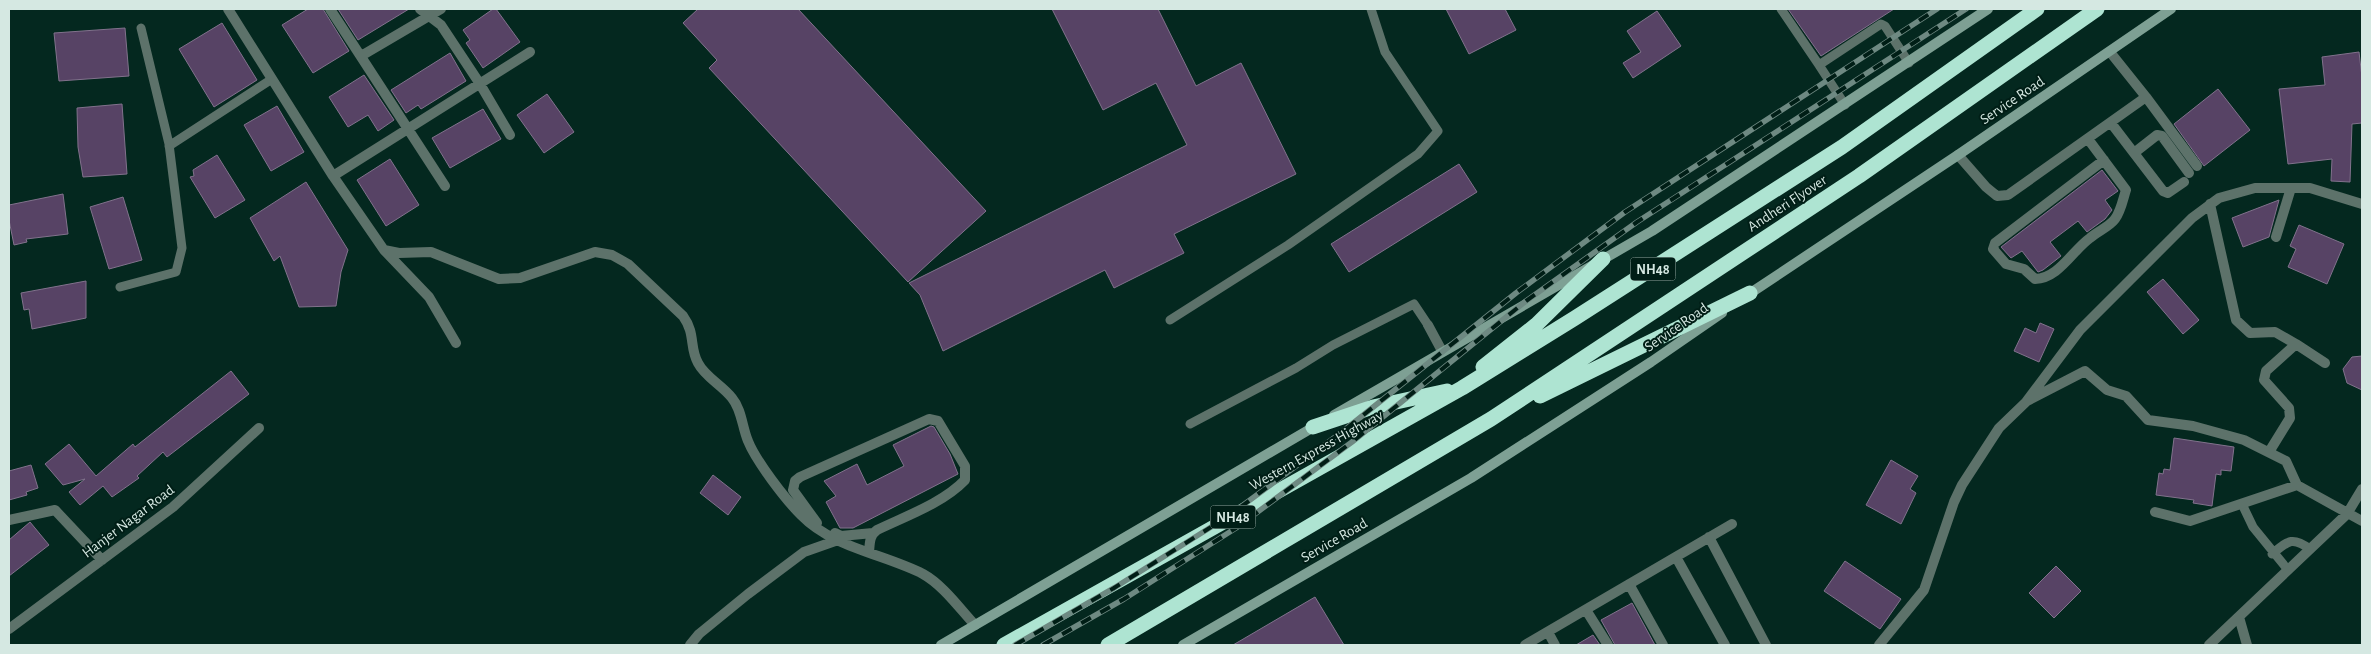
<svg xmlns="http://www.w3.org/2000/svg" width="2371" height="654" viewBox="0 0 2371 654" font-family="'Alegreya Sans',sans-serif">
	<rect width="100%" height="100%" fill="#04281f"/>
	<path fill="#574365" stroke="#81728c" d="M308,9H323L349,51L313,73L282,25Z
		M338,9H409L358,40Z
		M493,9H496L520,42L483,68L466,43L470,40L463,30Z
		M698,9H798L986,211L908,282L709,68L717,60L683,23Z
		M1052,9H1158L1196,86L1241,63L1296,174L1174,234L1184,253L1114,288L1105,270L943,351L920,295L909,283L1187,145L1156,83L1103,110Z
		M1446,9H1505L1516,30L1469,54Z
		M1788,9H1894L1821,56Z
		M1657,11L1681,46L1633,78L1623,63L1641,52L1627,31Z
		M222,23L257,80L214,107L179,49Z
		M125,28L129,76L59,81L54,33Z
		M2359,52L2362,77V123L2352,124L2350,182L2331,181L2332,159L2288,164L2279,89L2325,85L2322,57Z
		M450,53L466,81L421,109L418,105L406,113L391,90Z
		M364,75L394,120L378,131L368,115L348,127L329,97Z
		M2218,89L2250,130L2204,166L2174,124Z
		M547,94L574,132L544,153L517,115Z
		M122,104L127,174L83,177L78,147L77,108Z
		M277,106L304,152L271,171L244,125Z
		M483,109L501,139L450,168L432,138Z
		M217,155L245,200L215,218L190,177L194,176L193,170Z
		M390,159L419,205L386,226L357,180Z
		M1459,164L1477,192L1349,272L1331,244Z
		M2102,170L2118,191L2105,200L2112,210L2105,219L2087,232L2078,221L2050,242L2061,256L2043,270L2038,272L2022,251L2011,258L2001,247Z
		M306,182L348,250L341,272L336,306L299,307L280,256L274,261L250,218Z
		M63,194L68,234L26,239L27,242L14,245L9,220V205Z
		M123,197L142,260L109,269L90,207Z
		M2279,200L2269,237L2243,247L2232,218Z
		M2299,225L2344,244L2327,284L2288,267L2296,249L2290,246Z
		M2163,279L2199,320L2183,334L2147,292Z
		M86,281V318L32,329L29,309L24,310L21,293Z
		M2040,323L2054,329L2039,362L2014,351L2025,328L2036,333Z
		M2362,356V390L2347,383L2343,369L2352,357Z
		M231,371L249,394L167,457L163,452L137,476L139,478L112,497L103,486L80,505L69,492L85,479L63,485L45,464L69,444L96,476L133,444L135,447Z
		M931,426L934,427L950,454L958,474L853,528H840L826,502L836,496L824,481L857,464L867,485L904,466L893,445Z
		M2174,438L2234,447L2231,471L2221,470V475L2216,474L2212,506L2193,503L2194,500L2156,495L2159,473L2163,474L2164,469L2170,470Z
		M1891,460L1918,476L1910,489L1916,493L1901,524L1866,505Z
		M31,465L38,488L26,492L27,495L9,500V471Z
		M713,475L741,497L728,515L700,493Z
		M30,522L49,545L9,576V540Z
		M1845,561L1901,599L1880,629L1824,591Z
		M2056,566L2081,591L2054,618L2029,593Z
		M1315,597L1344,645H1233Z
		M1632,603L1655,645H1615L1601,620Z
		M1593,635L1600,645H1576Z"/>
	<g fill="none" stroke-linecap="round" stroke-linejoin="round">
		<path stroke="#5d726a" stroke-width="9" d="M1781,9L1819,65
			M1845,105L1819,65L1881,24L1885,26L1909,63
			M169,146L272,79
			M120,287L176,272L182,248L169,144L141,28
			M1170,320L1288,245L1418,154L1438,131L1385,52L1371,9
			M1190,424L1296,368L1333,345L1414,304L1428,325
			M2242,504L2253,527L2288,570
			M2272,554C2288,541 2292,536 2310,549"/>
		<path stroke="#5d726a" stroke-width="10" d="M228,9L333,176L384,250L399,253L431,252L499,279L520,278L595,252L612,255L628,264L683,316C696,334 689,347 698,363C705,377 722,385 732,398C742,410 742,427 748,441C756,461 785,499 801,515C833,548 884,554 923,574C943,585 960,609 975,625
			M330,9L445,186
			M420,9L441,25L480,84L510,135
			M361,56L441,9
			M2146,97L2197,166
			M2111,123L2163,191L2168,193L2184,182
			M2088,139L2126,190C2123,199 2121,211 2115,219C2109,227 2098,231 2090,238C2072,251 2059,278 2035,279L2024,269L2006,264L1993,249L1995,243L2104,160
			M2134,153L2157,135L2162,136L2189,173
			M1958,155L1986,187L1997,196L2008,195L2146,97L2110,52
			M333,176L530,52
			M2210,204L2236,320L2250,333L2275,332L2296,344L2266,371L2264,380L2289,408L2290,418L2269,452
			M2276,237L2291,188
			M384,250L429,297L456,343
			M1428,325L1442,351
			M2296,344L2325,363
			M2029,400L2085,371L2107,390L2126,396L2148,420L2193,426L2244,440L2286,461L2297,485
			M2155,512L2190,521L2297,485L2362,521
			M9,520L55,510L102,560
			M817,523L793,490L795,481L800,477L929,419L938,421L965,466V480C943,503 906,516 877,530C869,536 870,543 869,552
			M835,533L841,536L873,533
			M1709,537L1766,645
			M1676,557L1725,645
			M1629,584L1663,645
			M1586,610L1608,645
			M2239,617L2247,645
			M9,629L173,507L259,428
			M1548,632L1555,645
			M690,645L699,634L748,594L804,552L838,540
			M1525,645L1732,524
			M1879,645L1924,590L1954,502L1962,485L1999,428L2026,402L2080,330L2192,218L2219,198L2255,188H2310L2362,204
			M2209,645L2347,514L2362,489"/>
		<path stroke="#7ea094" stroke-width="10" d="M1746,296L1958,155L2171,9
			M1334,415L1652,231L1988,9
			M941,645L1317,425
			M1183,645L1471,478L1651,362L1722,313"/>
		<path stroke="#aee4d2" stroke-width="15" d="M1483,367L1536,325L1603,259
			M1540,396L1750,293
			M1313,427L1373,407L1447,391
			M1004,645L1462,388L1575,318L1842,147L2037,9
			M1108,645L1491,419L1859,176L2097,9"/>
		<g stroke="#6e8982" stroke-width="5.5">
			<path id="rail" d="M1015,645L1114,588L1227,517L1342,432L1516,293L1625,212L1937,9
				M1043,645L1124,599L1236,528L1352,442L1526,301L1637,222L1966,9"/>
		</g>
		<use href="#rail" stroke="#001e16" stroke-width="4" stroke-dasharray="11" stroke-linecap="butt"/>
	</g>
	<g text-anchor="middle" stroke-width="4" stroke-linejoin="round" paint-order="stroke">
		<g fill="#001e16" stroke="#95aba5" stroke-width="1">
			<rect x="1630.5" y="257.5" width="45" height="23" rx="4"/>
			<rect x="1210.5" y="505.5" width="45" height="23" rx="4"/>
		</g>
		<g font-size="14" font-weight="bold" fill="#d5e8e2">
			<text x="1653" y="274">NH48</text>
			<text x="1233" y="522">NH48</text>
		</g>
		<g font-size="15" fill="#d5e8e2" stroke="#001e16">
			<text transform="translate(2012 100) rotate(-34)" y="5">Service Road</text>
			<text transform="translate(1787 203) rotate(-33)" y="5">Andheri Flyover</text>
			<text transform="translate(1676 327) rotate(-35)" y="5">Service Road</text>
			<text transform="translate(1316 450) rotate(-29)" y="5">Western Express Highway</text>
			<text transform="translate(128 521) rotate(-37)" y="5">Hanjer Nagar Road</text>
			<text transform="translate(1334 540) rotate(-30)" y="5">Service Road</text>
		</g>
	</g>
	<rect width="2371" height="654" fill="none" stroke="#d5e8e2" stroke-width="20"/>
</svg>
